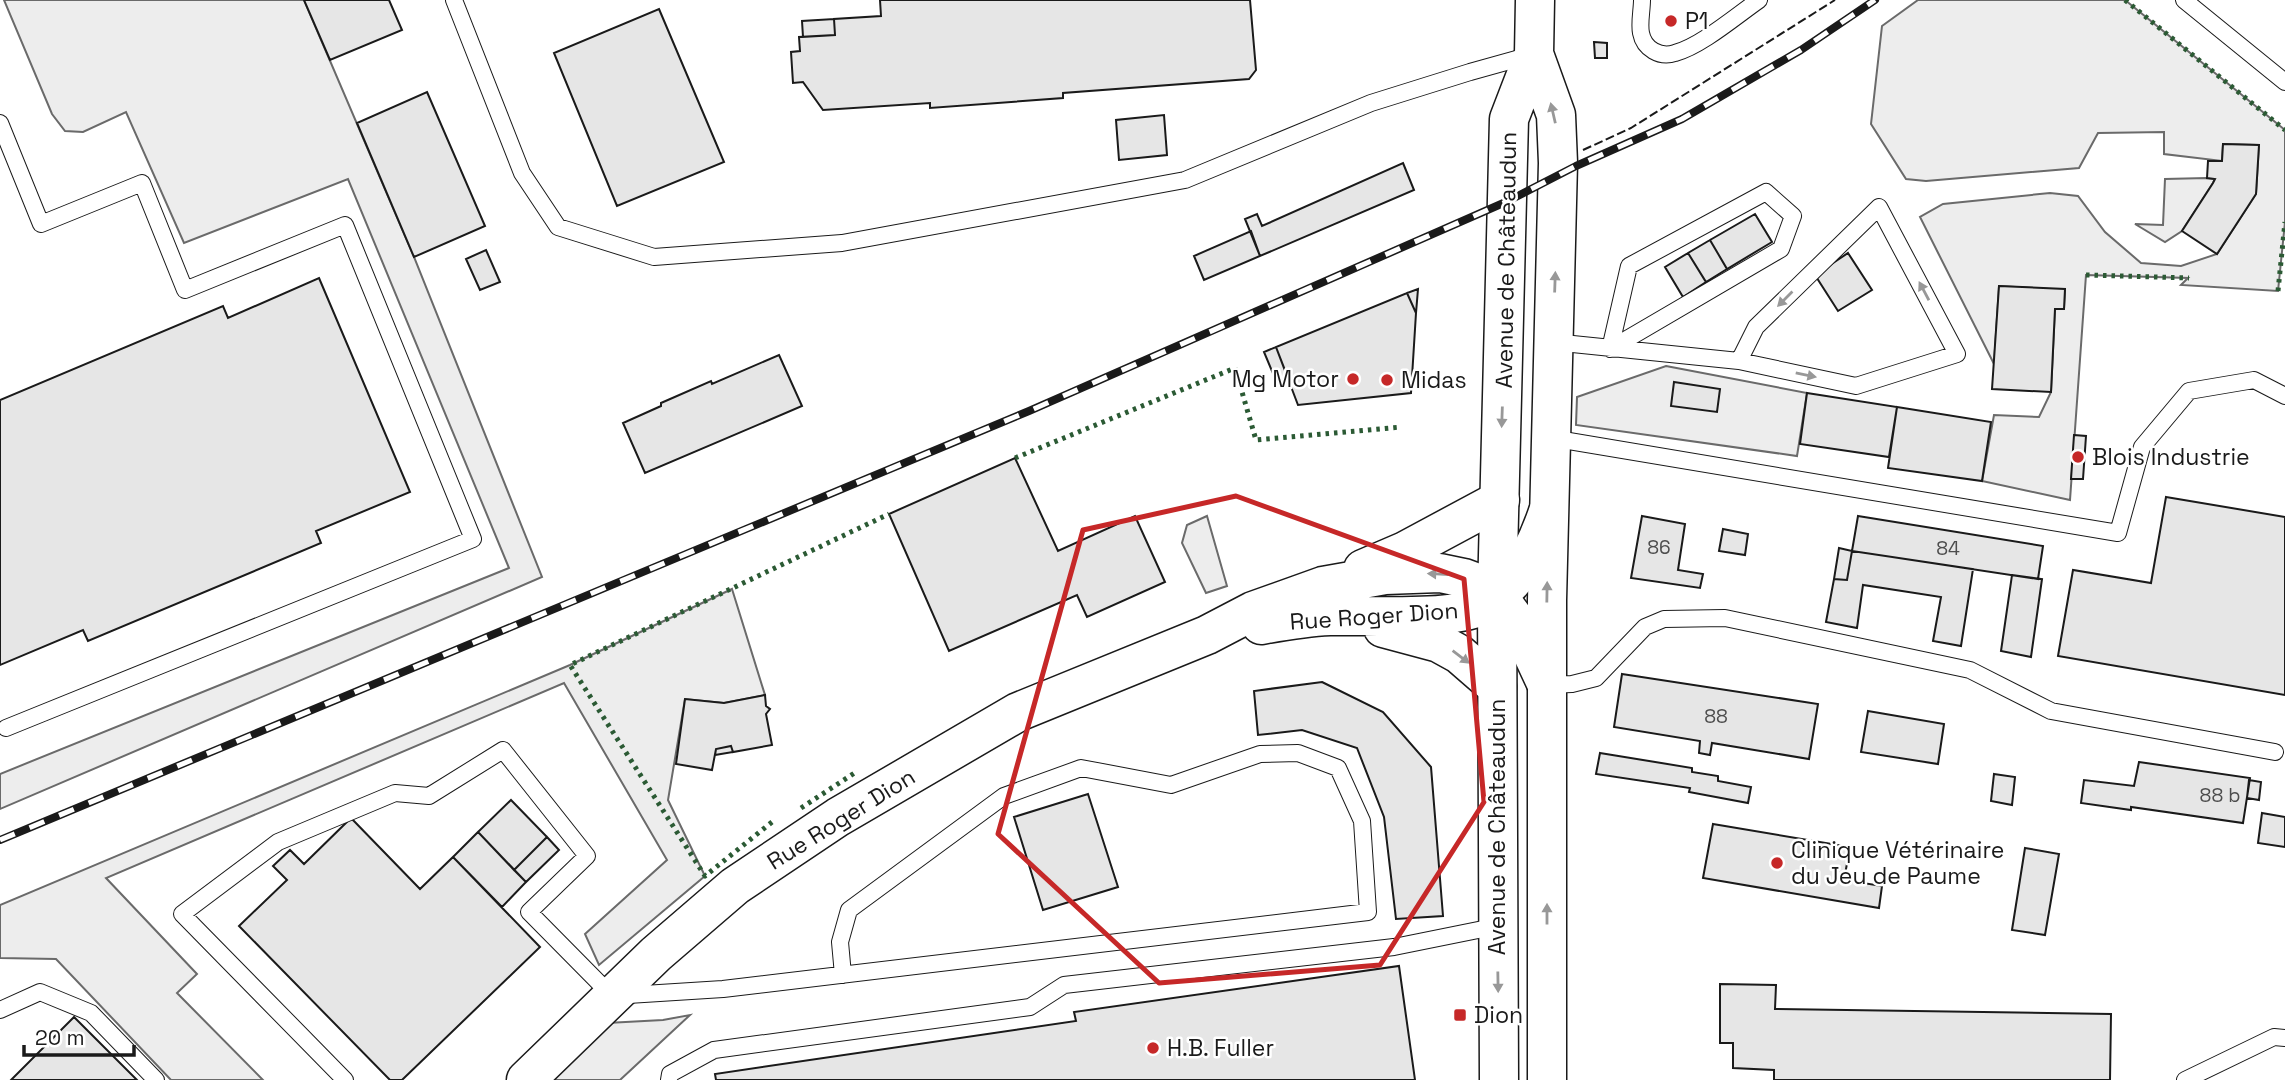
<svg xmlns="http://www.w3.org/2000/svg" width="2285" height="1080" viewBox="0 0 2285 1080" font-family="'Space Grotesk',sans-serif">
	<rect width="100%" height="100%" fill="#fff"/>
	<path fill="#ededed" stroke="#6a6a6a" stroke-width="2" d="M4,0H304L414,257L542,577L0,809V774L509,568L348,179L184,243L126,112L83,132L65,131L52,114Z
		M1918,0H2125L2285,130V222L2278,291L2181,285L2188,278L2086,275L2070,500L1982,481L1994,415L2039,417L2051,392L2055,309H2064L2065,290L1999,286L1994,364L1920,217L1943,204L2050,193L2078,196L2105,232L2141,263L2181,266L2217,254L2256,194L2259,145L2223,144L2222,161L2164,154V132L2098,133L2079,168L1926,181L1906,179L1871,124L1882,26Z
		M2207,178L2215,179L2213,183L2182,231L2165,242L2135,224L2163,225L2165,179Z
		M1666,366L1807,393L1797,456L1576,425L1577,397Z
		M1207,516L1227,586L1206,593L1182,543L1187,525Z
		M732,589L765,695L724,703L685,699L668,800L705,876L599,965L585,934L667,860L564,683L106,878L197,974L177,993L263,1080H171L56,959L0,958V905L570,665Z
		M690,1015L620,1080H551L607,1023L663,1020Z"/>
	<path fill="#e6e6e6" stroke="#1a1a1a" stroke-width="2" d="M304,0H389L402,30L330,60Z
		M880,0H1250L1256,70L1249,79L1063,93V98L930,108V103L823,110L803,82L793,83L791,52L800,51L799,37L835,35L834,19L881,16Z
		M659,9L724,162L617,206L554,53Z
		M834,19L835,35L803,37L802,21Z
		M1594,42L1607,43V58H1595Z
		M427,92L485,226L414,257L357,123Z
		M1164,115L1167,155L1119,160L1116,120Z
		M2223,144L2259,145L2256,194L2217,254L2182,231L2213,183L2215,179L2207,178L2208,161H2222Z
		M1403,163L1414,190L1260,256L1245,219L1257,214L1262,226Z
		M1755,214L1772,242L1727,269L1710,240Z
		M1251,231L1260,256L1204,280L1194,256Z
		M1710,240L1727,269L1706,282L1688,253Z
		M486,250L500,282L480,290L466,259Z
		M1688,253L1706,282L1683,297L1665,267Z
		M1848,253L1872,290L1838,311L1815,275Z
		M319,278L410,492L316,531L321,543L88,641L83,630L0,665V400L223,306L228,318Z
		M1999,286L2065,289L2064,309H2055L2051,392L1992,389Z
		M1418,289L1416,313L1407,293Z
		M1407,293L1416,313L1411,393L1298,405L1276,347Z
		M1276,347L1288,378L1277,383L1264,352Z
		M779,355L802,406L645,473L623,423L661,406V403L711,381L712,384Z
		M1674,382L1720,389L1717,412L1671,406Z
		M1807,393L1897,407L1889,457L1800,444Z
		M1897,407L1991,422L1982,481L1888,468Z
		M2074,435L2086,436L2083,479H2071Z
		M1015,458L1058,551L1135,516L1165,582L1087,617L1077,595L949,651L889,514Z
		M2166,497L2285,517V695L2058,656L2073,570L2151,583Z
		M1642,516L1685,524L1678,570L1703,574L1700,588L1631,578Z
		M1858,516L2043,546L2038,579L1852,551Z
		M1723,529L1748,534L1745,555L1719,551Z
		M1839,548L1852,551L1847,580L1834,579Z
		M1852,551L1973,569L1961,646L1933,641L1941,597L1863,585L1857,628L1826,622L1834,579L1847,580Z
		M2012,575L2042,579L2031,657L2001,651Z
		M1622,674L1818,704L1809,759L1712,743L1710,755L1699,753L1700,741L1614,727Z
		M1322,682L1383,712L1431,767L1443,916L1396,919L1384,817L1357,748L1302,730L1258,735L1254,691Z
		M765,695L766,706L770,709L766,714L772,745L733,752L731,746L716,749L712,770L676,764L685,699L724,703Z
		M1868,711L1944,724L1938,764L1861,752Z
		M731,746L733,752L715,755L716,749Z
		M1600,753L1692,768V772L1718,776V781L1751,787L1748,803L1689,792L1690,788L1596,774Z
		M2139,762L2250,778L2243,823L2131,807V810L2081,803L2084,780L2134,786Z
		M1994,774L2015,777L2012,805L1991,801Z
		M2249,780L2261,782L2259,800L2247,798Z
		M1088,794L1118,887L1043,910L1014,817Z
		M511,800L547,837L514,870L478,832Z
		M2262,813L2285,817V847L2258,843Z
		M351,818L420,889L453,857L540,947L402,1080H390L239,926L287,880L273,866L290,850L304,864Z
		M1713,824L1850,847L1844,880L1882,886L1879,908L1703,878Z
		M478,832L526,882L502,907L453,857Z
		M547,837L559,850L526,882L514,870Z
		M2025,848L2059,854L2045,935L2012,930Z
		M1399,966L1415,1080H716L715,1074L1076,1021L1074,1012Z
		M1720,984L1776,985L1775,1009L2111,1014L2110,1080H1774V1070L1733,1068V1043H1720Z
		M74,1017L137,1080H11Z"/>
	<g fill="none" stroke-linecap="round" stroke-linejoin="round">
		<g stroke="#1a1a1a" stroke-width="18">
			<path id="service" d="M454,0L522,173L558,227L654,257L842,243L1185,180L1371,103L1470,72L1531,55
				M1642,0C1642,10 1639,23 1641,33C1644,49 1660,58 1675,53C1701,46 1736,16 1759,0
				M2184,0L2285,82
				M0,123L41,224L142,183L185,290L345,225L473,539L6,728
				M1766,192L1793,216L1781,249L1610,349L1629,266Z
				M1553,342L1739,361L1856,386L1957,354L1879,207L1756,327L1739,361
				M1551,438L2118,533L2142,447L2189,391L2254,380L2285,396
				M1547,685L1572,684L1596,678L1645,627L1664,619L1725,618L1970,670L2051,711L2275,752
				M0,1010L40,992L91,1013L156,1080
				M345,1080L182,914L278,842L395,793L429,796L503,750L587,856L529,912L612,996L723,989L1368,912L1362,821L1338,768L1298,753L1260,754L1171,785L1081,768L1004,796L849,910L840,942L843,975
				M669,1080L670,1074L714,1050L1030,1007L1064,985L1394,947L1498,926
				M2185,1080L2274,1037L2285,1038"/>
		</g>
		<g stroke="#1a1a1a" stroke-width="41">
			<path id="tertiary" d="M1363,569L1405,551L1500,500
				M1261,625C1283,621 1307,617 1330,616C1368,615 1450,621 1481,606C1517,589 1536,547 1548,512
				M1383,628L1439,643L1459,654L1497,687
				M526,1080L656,954L735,886L838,817L1018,712L1207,635L1253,611L1323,586L1385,575L1440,573L1464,578L1483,585L1497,595L1519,625L1547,685"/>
		</g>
		<g stroke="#1a1a1a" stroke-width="41">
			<path id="secondary" d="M1534,54L1556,115L1558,163L1547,600V1080
				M1499,1080L1497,595L1509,119L1534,54L1535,0"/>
		</g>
		<use href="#service" stroke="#fff" stroke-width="16"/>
		<use href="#tertiary" stroke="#fff" stroke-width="38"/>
		<use href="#secondary" stroke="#fff" stroke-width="38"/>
		<g stroke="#1a1a1a" stroke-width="8">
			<path id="rail" d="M0,840L1029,411L1508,201L1576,166L1682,119L1801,50L1875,0"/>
		</g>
		<use href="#rail" stroke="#fff" stroke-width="5" stroke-dasharray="16" stroke-linecap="butt"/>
		<path stroke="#2b5a34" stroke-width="5" stroke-dasharray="3.5 5" stroke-linecap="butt" d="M2125,0L2285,130
			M2086,275L2189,278
			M2278,291L2285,222
			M1015,458L1235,368L1256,440L1401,427
			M801,808L856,772
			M772,822L705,876L570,665L889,514"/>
		<path stroke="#1a1a1a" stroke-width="2" stroke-dasharray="9 3.5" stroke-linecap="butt" d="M1583,150L1631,128L1835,0"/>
	</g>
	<defs><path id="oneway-solid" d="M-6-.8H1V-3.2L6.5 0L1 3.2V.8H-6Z" transform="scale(1.75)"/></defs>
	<g fill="#989898">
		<use href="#oneway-solid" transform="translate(1553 113) rotate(-103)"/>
		<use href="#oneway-solid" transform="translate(1555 282) rotate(-88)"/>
		<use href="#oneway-solid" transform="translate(1924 291) rotate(-118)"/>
		<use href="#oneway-solid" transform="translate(1785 299) rotate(135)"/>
		<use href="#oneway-solid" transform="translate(1806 375) rotate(12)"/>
		<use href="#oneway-solid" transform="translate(1502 417) rotate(92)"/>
		<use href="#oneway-solid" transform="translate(1438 574) rotate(-177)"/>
		<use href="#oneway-solid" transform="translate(1547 592) rotate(-89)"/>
		<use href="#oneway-solid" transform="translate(1461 657) rotate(37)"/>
		<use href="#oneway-solid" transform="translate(1547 914) rotate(-90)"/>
		<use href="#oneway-solid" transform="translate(1498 982) rotate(89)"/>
	</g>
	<path fill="none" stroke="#c62828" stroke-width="5" stroke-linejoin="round" d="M1236,496L1464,579L1484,802L1380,965L1159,983L998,834L1083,530Z"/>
	<g fill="#c62828" stroke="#fff" stroke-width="2.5">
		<circle cx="1671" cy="21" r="7"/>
		<circle cx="1353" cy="379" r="7"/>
		<circle cx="1387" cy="380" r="7"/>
		<circle cx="2078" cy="457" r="7"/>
		<circle cx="1777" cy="863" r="7"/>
		<rect x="1453" y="1008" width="14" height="14" rx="3.5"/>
		<circle cx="1153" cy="1048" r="7"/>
	</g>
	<g text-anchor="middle" stroke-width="5" stroke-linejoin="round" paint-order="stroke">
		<g font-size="19" fill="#4d4d4d">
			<text x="1659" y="554">86</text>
			<text x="1948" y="555">84</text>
			<text x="1716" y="723">88</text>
			<text x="2220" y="802">88 b</text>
		</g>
		<g font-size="23" fill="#1a1a1a" stroke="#fff" text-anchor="start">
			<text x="1685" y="29">P1</text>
			<text x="1339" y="387" text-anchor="end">Mg Motor</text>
			<text x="1401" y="388">Midas</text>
			<text x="2092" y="465">Blois Industrie</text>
			<text x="1791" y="858">Clinique Vétérinaire<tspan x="1791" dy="26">du Jeu de Paume</tspan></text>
			<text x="1474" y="1023">Dion</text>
			<text x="1167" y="1056">H.B. Fuller</text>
		</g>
		<g font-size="23" fill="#1a1a1a" stroke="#fff">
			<text transform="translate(1506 260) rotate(-89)" y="8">Avenue de Châteaudun</text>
			<text transform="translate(1374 616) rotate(-4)" y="8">Rue Roger Dion</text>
			<text transform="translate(841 819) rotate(-32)" y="8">Rue Roger Dion</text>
			<text transform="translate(1497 827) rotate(-90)" y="8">Avenue de Châteaudun</text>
		</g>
	</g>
	<path d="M24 1045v10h110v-10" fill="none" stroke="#1a1a1a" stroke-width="3.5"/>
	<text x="35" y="1045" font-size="21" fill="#1a1a1a" stroke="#ffffff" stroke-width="5" paint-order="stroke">20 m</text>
</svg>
